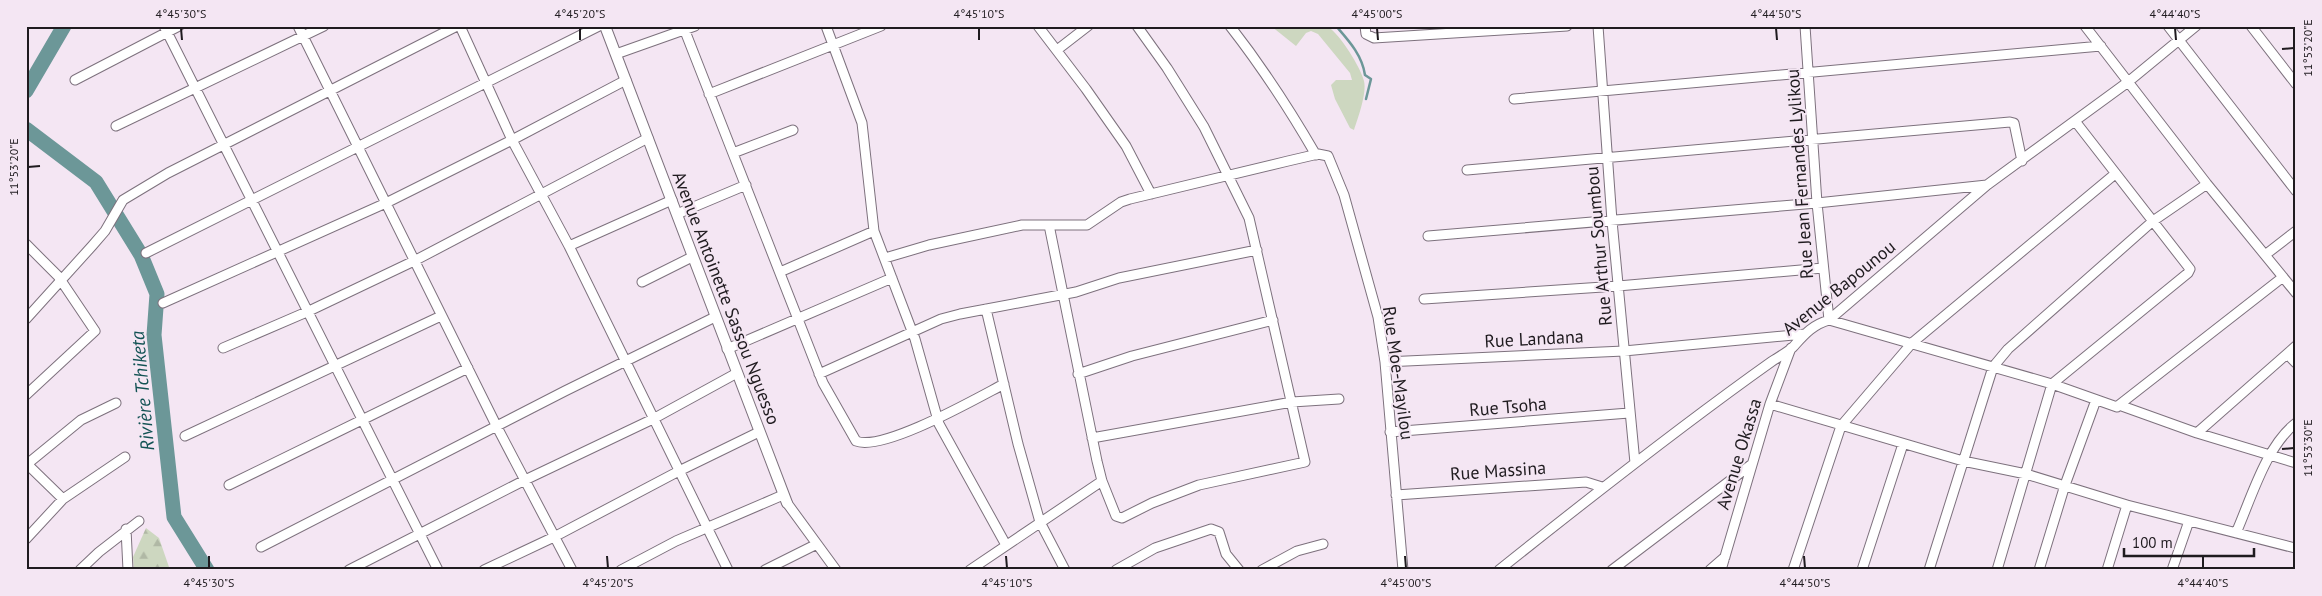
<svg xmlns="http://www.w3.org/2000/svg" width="2322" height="596" viewBox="0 0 2322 596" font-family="'PT Sans',sans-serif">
	<defs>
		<pattern id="forest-firs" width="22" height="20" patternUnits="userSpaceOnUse" patternTransform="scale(1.25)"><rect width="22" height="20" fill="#cdd7c0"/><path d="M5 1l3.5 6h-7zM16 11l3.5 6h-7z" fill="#b0b8a5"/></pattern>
	</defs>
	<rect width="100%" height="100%" fill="#f4e6f3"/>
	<path fill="#cdd7c0" d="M1271,26C1281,26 1322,24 1328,27C1340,34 1361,68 1364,81C1367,93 1358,118 1354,130L1350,128L1335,99L1331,85L1336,80H1352L1350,73L1318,34L1311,31L1306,33L1296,46Z"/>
	<path fill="url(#forest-firs)" d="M146,528L159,538L170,570H134L133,557Z"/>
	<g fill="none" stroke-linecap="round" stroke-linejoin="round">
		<path stroke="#6c9798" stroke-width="2.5" d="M1336,26C1349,41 1362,55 1365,75L1371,79L1366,99"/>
		<path stroke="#6c9798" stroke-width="15" d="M26,91L64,26
			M26,129L96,182L141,255L157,294L154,335L174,517L207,570"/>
		<g stroke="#7d717d" stroke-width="11">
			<path id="minor" d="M164,26L438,570
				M298,26L497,427L572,570
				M460,26L512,140L569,246L728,570
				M683,26L823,383L856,441C883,452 977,398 1004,384
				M826,26L862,123L874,231L915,339L939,424L1006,545
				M1038,26L1086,89L1126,146L1151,194
				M1230,26C1262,67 1290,110 1316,155
				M1365,26L1366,34L1374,38L1567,26
				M1598,26L1612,221L1635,463
				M1805,26L1817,203L1829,320L2052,384L2117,407L2119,405L2197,433L2296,463
				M2085,26L2207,184L2296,293
				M2168,26L2296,191
				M2251,26L2296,84
				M1057,50L1088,26
				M616,54L695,26
				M75,80L179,26
				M709,94L881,26
				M1514,99L2101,46
				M116,126L324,26
				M733,153L793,130
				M1467,170L2010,122L2014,123L2022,161
				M677,214L746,185
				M1049,225L1097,461L1102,481L1116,516L1122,518L1152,503L1199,485L1305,462L1249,218L1204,127L1167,68L1137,26
				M1428,236L1817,203L1987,185
				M26,244L58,276L95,331L26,395
				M569,246L672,200
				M146,253L599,26
				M2265,255L2296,231
				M885,258L929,245L1022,225H1087L1121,202L1130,199L1288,161L1318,154L1328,156L1344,195L1378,317L1385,362L1403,570
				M780,272L874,231
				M642,282L692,257
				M1424,299L1618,286L1823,268
				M163,303L386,203L512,140L626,80
				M986,309L1018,444L1040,522L1065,570
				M26,319L92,246L105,231L123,200L168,173L457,26
				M223,348L309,311L414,261L648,138
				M727,349L892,278
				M2287,354L2296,363
				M1385,362L1624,351L1804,334
				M819,374L941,319L960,314L1076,292L1119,278L1257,250
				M1078,374L1132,356L1273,320
				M1770,404L1963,461L2026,474L2127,505L2295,548
				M2119,405L2283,277
				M1390,432L1629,413
				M2197,433L2296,346
				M185,436L441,316
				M1092,438L1292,402L1339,399
				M26,463L63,499
				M26,465L81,420L116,403
				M229,485L468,368
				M1396,495L1586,482L1602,487
				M787,503L836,570
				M126,529L128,570
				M2236,533C2251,499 2266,446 2296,423
				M26,539L63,499L125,457
				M261,547L565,391L715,317
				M80,570L99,552L139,521
				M349,570L525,480L653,419L737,373
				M484,570L554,537L679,471L759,432
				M621,570L676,541L783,495
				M765,570L817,544
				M970,570L1102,481
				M1116,570L1155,548L1211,529L1219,532L1226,554L1239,570
				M1262,570L1297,551L1323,544
				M1499,570C1588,499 1678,428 1771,362C1778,357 1787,353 1793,347C1804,335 1812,325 1829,320L1987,185L2128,82L2196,26
				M1612,570L1752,464
				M1710,570L1725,557
				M1721,570L1770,404L1791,348
				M1793,570L1841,426L1912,343L2115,174
				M1862,570L1903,444
				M1929,570L1993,367L2008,349L2153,221L2207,184
				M1997,570L2052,384L2188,273L2190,269L2075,121
				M2039,570L2065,485L2096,400
				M2107,570L2127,505
				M2172,570L2189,521"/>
		</g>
		<g stroke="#7d717d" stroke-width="12">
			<path id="tertiary" d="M605,26L787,503"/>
		</g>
		<use href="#minor" stroke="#fff" stroke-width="9"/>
		<use href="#tertiary" stroke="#fff" stroke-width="10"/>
	</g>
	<path fill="none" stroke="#1f1b1f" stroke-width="2" d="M181,28L182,40M580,28V40M979,28V40M1377,28L1378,40M1776,28L1777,40M2175,28L2176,40M2282,49L2294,48M28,167L40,166M2282,449L2294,448M209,556V568M607,556L608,568M1006,556L1007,568M1405,556L1406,568M1804,556L1805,568M2203,556V568"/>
	<g text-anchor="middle" stroke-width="4" stroke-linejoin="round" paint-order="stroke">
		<g font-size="18" fill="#1f1b1f" stroke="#f4e6f3">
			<text transform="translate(1800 174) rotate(-94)" y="6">Rue Jean Fernandes Lylikou</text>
			<text transform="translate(1599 246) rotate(-95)" y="6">Rue Arthur Soumbou</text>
			<text transform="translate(1839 288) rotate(-39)" y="6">Avenue Bapounou</text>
			<text transform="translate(726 298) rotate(69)" y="6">Avenue Antoinette Sassou Nguesso</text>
			<text transform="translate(1534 339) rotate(-3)" y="6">Rue Landana</text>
			<text transform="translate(1398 373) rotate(82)" y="6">Rue Moe-Mayilou</text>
			<text transform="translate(1508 407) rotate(-5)" y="6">Rue Tsoha</text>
			<text transform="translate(1739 454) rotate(-73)" y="6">Avenue Okassa</text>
			<text transform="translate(1498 471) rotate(-4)" y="6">Rue Massina</text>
		</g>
		<g font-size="19" font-style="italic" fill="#125254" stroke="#f4e6f3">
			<text transform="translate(142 391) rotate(-95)" y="7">Rivière Tchiketa</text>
		</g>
	</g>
	<rect width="2322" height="596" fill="none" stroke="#f4e6f3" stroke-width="55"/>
	<path d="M2124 548v8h130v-8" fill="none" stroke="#1f1b1f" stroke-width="2.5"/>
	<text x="2132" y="548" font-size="15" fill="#1f1b1f" stroke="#f4e6f3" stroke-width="4" paint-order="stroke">100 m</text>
	<rect x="28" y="28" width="2266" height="540" fill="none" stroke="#1f1b1f" stroke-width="2"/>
	<g font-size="12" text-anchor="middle" fill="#1f1b1f">
		<text x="181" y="18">4°45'30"S</text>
		<text x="580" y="18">4°45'20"S</text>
		<text x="979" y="18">4°45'10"S</text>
		<text x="1377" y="18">4°45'00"S</text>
		<text x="1776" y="18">4°44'50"S</text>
		<text x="2175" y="18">4°44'40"S</text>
		<text transform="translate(2308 48) rotate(-90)" y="4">11°53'20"E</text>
		<text transform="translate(14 167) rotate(-90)" y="4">11°53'20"E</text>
		<text transform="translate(2308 448) rotate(-90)" y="4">11°53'30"E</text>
		<text x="209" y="587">4°45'30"S</text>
		<text x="608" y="587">4°45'20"S</text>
		<text x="1007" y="587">4°45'10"S</text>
		<text x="1406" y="587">4°45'00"S</text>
		<text x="1805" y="587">4°44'50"S</text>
		<text x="2203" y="587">4°44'40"S</text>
	</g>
</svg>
